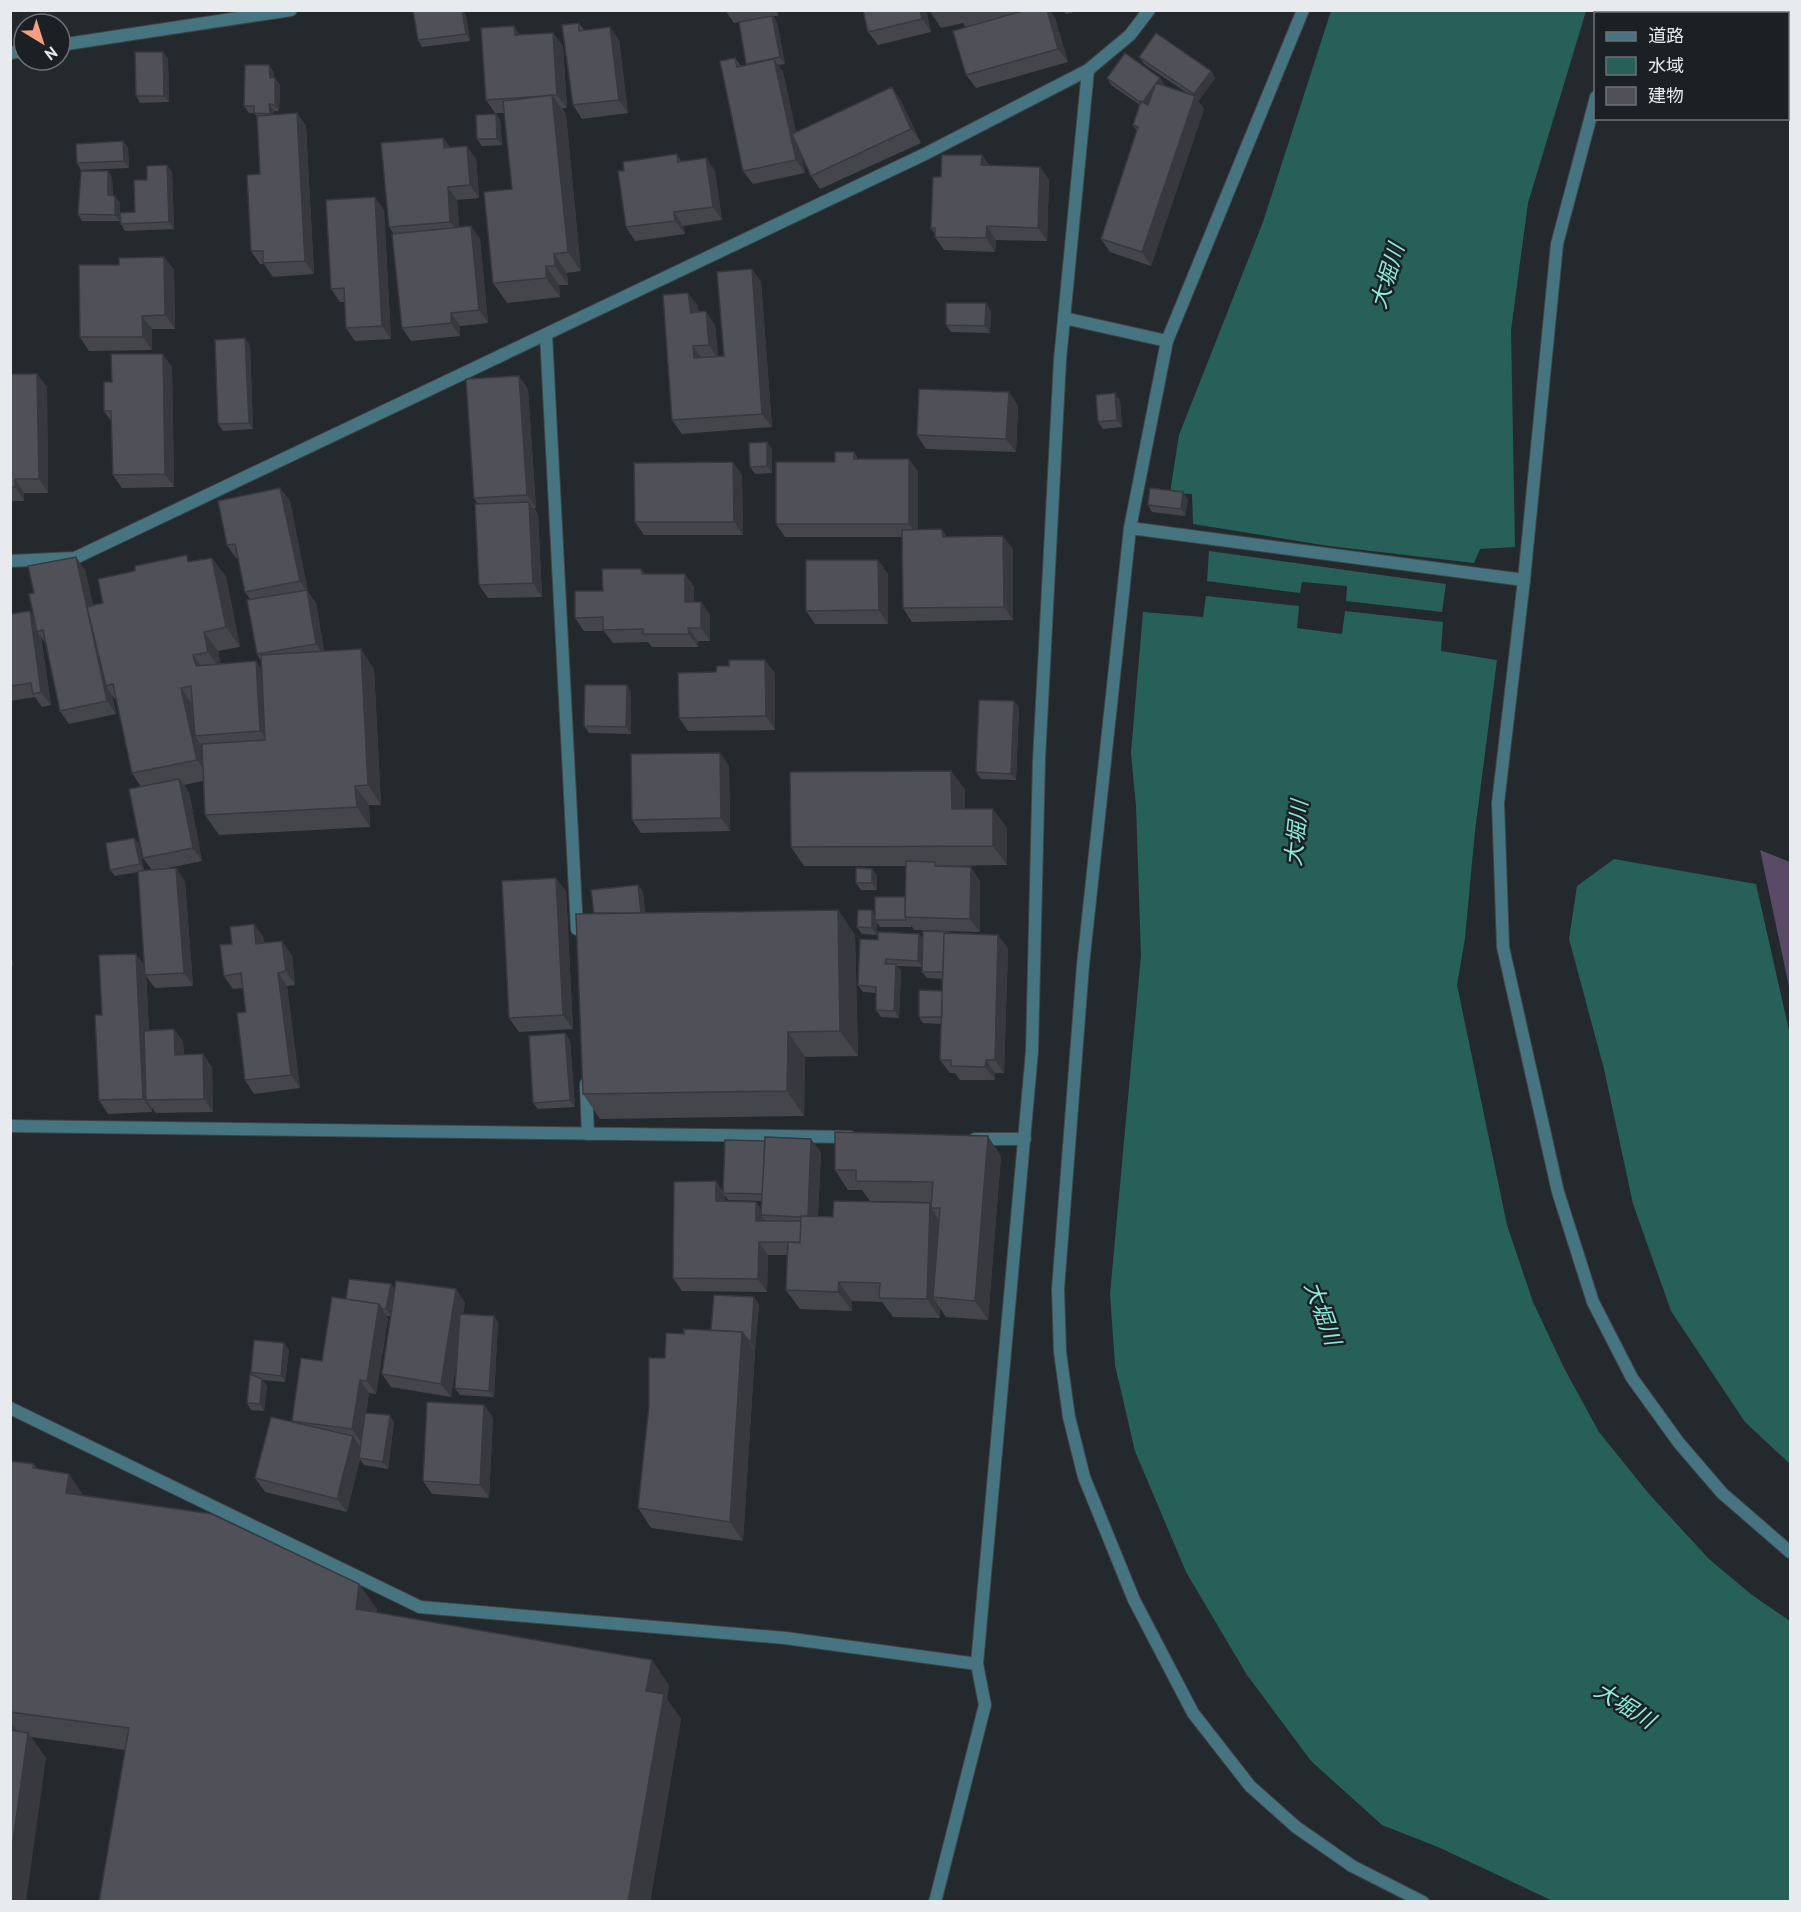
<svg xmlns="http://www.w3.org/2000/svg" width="1801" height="1912" viewBox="0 0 1801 1912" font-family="'PT Sans','Noto Sans JP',sans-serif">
	<rect width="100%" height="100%" fill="#24292e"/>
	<path fill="#594b66" d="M1760,850L1790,862V991Z"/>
	<path fill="#276059" d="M1331,11H1586L1528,203L1511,330L1515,547L1480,549L1474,563L1329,546L1193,524L1192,494L1170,493L1179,435L1263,222Z
		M1209,551L1446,584L1442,612L1346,601L1347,586L1302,582L1300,593L1207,581Z
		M1206,596L1299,606L1297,628L1342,634L1345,611L1443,622L1441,651L1497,660L1475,831L1465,938L1457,985L1507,1225L1533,1302L1564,1368L1599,1432L1649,1494L1709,1559L1752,1595L1790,1621V1901H1553L1438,1847L1382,1825L1311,1761L1247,1675L1186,1572L1135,1451L1115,1365L1110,1294L1141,956L1136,806L1131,753L1143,612L1203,617Z
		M1614,859L1756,884L1790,1035V1464L1745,1422L1671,1311L1633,1204L1604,1069L1569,939L1577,886Z"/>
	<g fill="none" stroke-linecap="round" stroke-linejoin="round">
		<g stroke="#3f4449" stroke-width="14">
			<path id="lane" d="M60,45L291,10
				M10,53L24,51
				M1064,318L1167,341L1130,528L1083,965L1058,1289L1060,1352L1069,1417L1084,1477L1134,1600L1193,1713L1250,1786L1296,1827L1352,1866L1423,1902
				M546,335L577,929
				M1167,341L1303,10
				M1130,528L1524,580
				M586,1084L588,1134
				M10,1126L850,1137
				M975,1139H1025"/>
		</g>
		<g stroke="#3f4449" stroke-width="14">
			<path id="street" d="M1620,14L1621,10
				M1596,97L1557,244L1524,580L1498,803L1503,947L1558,1192L1593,1302L1632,1378L1679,1443L1722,1493L1790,1552
				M10,561L75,558L925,154L1088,70L1130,35L1149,10
				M10,1408L420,1607L785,1638L977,1664
				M935,1902L985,1705L977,1664L1032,1051L1039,760L1060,360L1088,70"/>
		</g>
		<use href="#lane" stroke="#467581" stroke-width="12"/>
		<use href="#street" stroke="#467581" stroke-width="12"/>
	</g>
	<path fill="#45464c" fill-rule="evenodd" d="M413,10H463L466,16L470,41L422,47L418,40Z
		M725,10H777L778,16H773L777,22L785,64L778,65L783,72L796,132L892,87L901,101L921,143L820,189L811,176L801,154L805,173L753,184L743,171L735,58L741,66L747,65L739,22L734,23Z
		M926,10L931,32L878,45L868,32Z
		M929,10H1056L1051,12L1055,18L1068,62L976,88L966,75V28L963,23L941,28Z
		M1064,10H1082L1066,14Z
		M579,23L584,30L619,40L628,113L582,119L573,105Z
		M514,26L520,35L553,33L563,46L567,108H562L566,115L581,271L567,273L568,285H559L560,297L507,303L493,283L512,189L505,113H495L486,100Z
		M163,52L168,59L169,102L140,103L136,96Z
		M1139,57L1211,71L1215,78L1198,101L1204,109L1151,266L1110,252L1101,239L1137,131L1133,125L1140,105L1111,85L1107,78H1160L1164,86L1187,93L1144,64Z
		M274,72V78L280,85L279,111H274V115L297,113L306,126L314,274L273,277L264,264H260L251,251L260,174L257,117L254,113H249L244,106Z
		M496,114L500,120L502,145L482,146L477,139Z
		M443,138L450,147L467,146L476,159L479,198L457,200L459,227L480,239L488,323L460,326V336L411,341L402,328L394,234L389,227Z
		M123,141L128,148L129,168L81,170L77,163Z
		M677,154L681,161L706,158L715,171L722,220L683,226L685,234L635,241L626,227L624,171Z
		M982,155L989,165L1040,167L1049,180L1047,241L996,240L995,252L944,250L935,237V234L931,228L941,177Z
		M108,171L112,178L113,196L120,203V221H82L78,214Z
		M172,172L174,229L125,231L121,224L135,212L147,180Z
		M384,210L391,339L355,341L346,328L345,302H340L331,289Z
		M164,257L174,270L175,329H152V350L89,351L80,337L119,265Z
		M752,269L761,282L772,427L682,434L672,420L698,306V312L715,325L718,356H724Z
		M991,310L990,333L951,332L946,325Z
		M250,345L253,429L223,431L218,424Z
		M172,367L174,487L122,488L113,475L111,421L104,411L112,382Z
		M10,374H37L47,387L48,493H24V501H10Z
		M528,389L536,508H534L538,515L542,597L488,598L479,585L478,504L474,498Z
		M1009,392L1018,406L1016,452L926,449L917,435Z
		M1120,400L1122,427L1103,429L1098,422Z
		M772,449V473L755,474L750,467Z
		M854,452L858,459H909L918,472V530L947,537L1013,549V620L912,622L903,608L902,537H785L776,524L835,462Z
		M742,475L743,535H644L635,522Z
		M280,488L290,501L308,592L316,603L324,651L374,669L381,805H369L370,827L219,835L205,815L203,781L184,785L189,792L202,861L158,870L176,868L185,882L193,986L155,988L146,976L149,1030L174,1029L183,1042L184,1055L203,1054L212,1067L213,1112L156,1113L152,1108V1112L108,1114L99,1100L102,1015L145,965L138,872L115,876L110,870L134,838L139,844L144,871L152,870L143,858L141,787L132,773L117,702L112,695L116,714L69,724L60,711L46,644L41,637L51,705L42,707L35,697L10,701V614L34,618L85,570L93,605L103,603L192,561L212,558L226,577L240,647L218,651L220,664L262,670L261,661L257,654L250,599L245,592L238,558H236L227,545Z
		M1188,499L1185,516L1152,512L1148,505Z
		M878,560L888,574V624H815L806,611Z
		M641,569L645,574H685L694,587V602H701L710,615V641H698V647H652L648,642L613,643L604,631H584L575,618L603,591Z
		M716,672L775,673V730L688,731L679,718Z
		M627,685L631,692V734L589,733L584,726Z
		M1014,701L1019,708L1016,780L981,779L976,772Z
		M720,753L729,766L730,831L641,833L632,820Z
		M951,771L965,790V809L1007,828V865L938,866L980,881V932L914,930L911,925V927H880L877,923V935L862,934L857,927L875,914L905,897L906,866H804L791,847Z
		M877,875V890H861L856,883Z
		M638,885L643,892L645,913L838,910L855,935L858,1056L805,1057L804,1116L600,1119L583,1094L594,913Z
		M566,891L573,1029L519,1032L509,1018Z
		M254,924L263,937L264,943L292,955L295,985L287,986L300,1088L254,1094L245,1080L246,1012L243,988L233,989L224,976L232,944Z
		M949,933L1008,948L1004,1073H995V1080H960L955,1073H950L940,1060L941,1024L923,1023L919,1017L942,991L943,979L927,978L922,972V967L897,966L901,971L899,1018L881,1017L876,1010V993L863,992L858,985L878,940L919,934L923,939Z
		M565,1033L570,1040L575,1107L538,1109L533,1103Z
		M821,1152L818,1216L833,1217L931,1205V1202L870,1201L862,1190H848L835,1170L1001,1156L988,1320L946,1317L940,1308V1318L893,1317L882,1302L852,1301V1311L800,1309L786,1290L787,1255H768L767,1292L682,1291L673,1278L723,1191ZM725,1196L728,1200L762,1201L761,1209L756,1202L725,1201Z
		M391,1284L395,1290L456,1289L465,1303L463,1314L498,1322L494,1397L460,1395L455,1388L458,1352L451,1397L391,1387L382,1374L391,1316H386L388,1318L376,1394L369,1393L366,1413L394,1422L388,1469L364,1465L360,1459L347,1512L265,1492L255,1478L293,1422L292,1421L322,1361L346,1299Z
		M759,1304L755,1350V1351L743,1541L651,1528L638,1508L665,1358L684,1334L711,1330Z
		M284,1343L289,1350L285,1382L262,1380L267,1386L264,1411L251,1410L247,1403L252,1375L251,1372Z
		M484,1405L493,1418L489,1498L432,1494L423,1481Z
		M10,1461L34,1464L37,1469L84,1496L377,1609L376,1613L669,1685L667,1699L681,1719L650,1902H99L125,1750L31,1737L46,1758L10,1902Z"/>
	<path fill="#38393e" d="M462,10L466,16L470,41L466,34Z
		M920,10H926L931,32L922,19Z
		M1047,10H1050L1055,18L1068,62L1058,49Z
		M772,16L777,22L785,64L780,57Z
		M514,26L523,39L515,35Z
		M610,27L619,40L628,113L619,100Z
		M553,33L563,46L567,108L557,95Z
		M163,52L168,59L169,102L164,96Z
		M774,59L783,72L805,173L796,160Z
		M269,65L274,72V85L270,78Z
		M1211,71L1215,78L1199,101L1194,94Z
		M275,78L280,85L279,111L275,105Z
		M1160,78L1165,85L1147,111L1142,104Z
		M892,87L901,101L921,143L911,129Z
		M552,95L566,115L581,271L568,252Z
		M1195,96L1204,109L1151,266L1142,252Z
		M269,104L274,111V120L270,114Z
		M297,113L306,126L314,274L305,261Z
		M496,114L500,120L502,145L497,139Z
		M443,138L453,152L444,148Z
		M123,141L128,148L129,168L124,161Z
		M467,146L476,159L479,198L470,185Z
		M982,155L991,168L981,165Z
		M706,158L715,171L722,220L713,207Z
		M167,165L172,172L174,229L169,222Z
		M1040,167L1049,180L1047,241L1038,228Z
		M108,171L112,178L113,202L108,195Z
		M448,187L457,200L460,235L450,222Z
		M115,196L120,203V221L115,215Z
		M375,197L384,210L391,339L382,326Z
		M674,212L683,226L685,234L675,221Z
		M471,226L480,239L488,323L479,310Z
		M987,226L996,240L995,252L986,238Z
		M554,254L567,273L568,285L555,266Z
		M164,257L174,270L175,329L165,315Z
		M546,266L559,285L560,297L546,278Z
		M752,269L761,282L772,427L762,414Z
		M688,293L698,306L700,327L691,313Z
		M986,303L991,310L990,333L985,326Z
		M706,311L715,325L718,359L709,345Z
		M451,313L460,326V336L451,323Z
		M142,316L152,329V350L143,337Z
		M245,338L250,345L253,429L249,423Z
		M693,346L703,360L694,358Z
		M163,354L172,367L174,487L165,474Z
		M37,374L47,387L48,493L39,479Z
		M519,376L528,389L536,508L527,495Z
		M1009,392L1018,406L1016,452L1006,439Z
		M1115,393L1120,400L1122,427L1117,420Z
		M767,442L772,449V473L767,466Z
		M909,459L918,472V537L909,524Z
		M733,462L742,475L743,535L734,522Z
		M15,479L24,493V501L15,487Z
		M280,488L290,501L308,592L316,603L325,657L316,644L308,593L300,581Z
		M1183,492L1188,499L1185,516L1181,509Z
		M529,502L538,515L542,597L533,583Z
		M942,529L951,542L943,537Z
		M1003,536L1013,549V620L1004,607Z
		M76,557L85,570L110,685L106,686L112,695L116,714L107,701Z
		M212,558L226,577L240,647L226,627Z
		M878,560L888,574V624L879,610Z
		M685,574L694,587V615L685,602Z
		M701,602L710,615V641L701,628Z
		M30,611L39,625L37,632L41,637L51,705L41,692Z
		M688,628L698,641V647L689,634Z
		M204,632L218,651L222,671L208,652Z
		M361,649L374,669L381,805L368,785Z
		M193,655L207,674L196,666Z
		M765,660L775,673V730L766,716Z
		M256,661L269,681L274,750L260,731Z
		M627,685L631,692V734L626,727Z
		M181,688L195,708V736L203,748L210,779L197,760Z
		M1014,701L1019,708L1016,780L1011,774Z
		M720,753L729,766L730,831L721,818Z
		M951,771L965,790V828L952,809Z
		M179,779L189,792L202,861L193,848Z
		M355,786L369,805L370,827L357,807Z
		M993,809L1007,828V865L993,846Z
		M134,838L139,844L144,871L140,864Z
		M971,867L980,881V932L970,919Z
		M176,868L185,882L193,986L184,973Z
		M872,869L877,875V890L872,883Z
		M556,878L566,891L573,1029L563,1015Z
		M638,885L643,892L647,928L642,922Z
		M838,910L855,935L858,1056L840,1031Z
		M872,910L877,917L875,920L877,923V935L872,928Z
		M254,924L263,937L266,957L256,944Z
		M919,934L924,940L922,967L918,961Z
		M998,935L1008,948L1004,1073L995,1060Z
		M282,941L292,955L295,985L286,971Z
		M10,948L14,967L10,962Z
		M136,954L146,967L152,1100H146L152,1108V1112L143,1099Z
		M896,964L901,971L899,1018L894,1011Z
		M278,973L287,986L300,1088L291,1075Z
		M174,1029L183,1042L185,1068L175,1055Z
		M788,1032L805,1057L804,1116L787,1091Z
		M565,1033L570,1040L575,1107L570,1100Z
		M203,1054L212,1067L213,1112L204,1099Z
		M986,1060L995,1073V1080L985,1067Z
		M988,1136L1001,1156L988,1320L975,1301Z
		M811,1139L821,1152L817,1231L808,1217Z
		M716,1181L724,1193H723L725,1196V1214L716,1201Z
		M756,1202L765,1215H761L765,1221H756Z
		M930,1203L933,1208H931L943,1226L933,1297L940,1308V1318L927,1299Z
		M759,1242L768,1255L767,1292L758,1279Z
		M839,1282L852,1301V1311L838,1292Z
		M391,1284L395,1291L391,1316L386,1309Z
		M456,1289L465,1303L451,1397L441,1384Z
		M754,1297L759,1304L755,1350L751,1343Z
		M379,1304L388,1318L376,1394L367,1381Z
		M494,1316L498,1322L494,1397L489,1391Z
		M742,1332L755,1351L743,1541L730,1522Z
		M284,1343L289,1350L285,1382L281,1376Z
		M262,1379L267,1386L264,1411L260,1404Z
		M360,1380L369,1393L362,1443L352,1429Z
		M484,1405L493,1418L489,1498L480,1485Z
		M390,1415L394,1422L388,1469L383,1462Z
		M353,1436L362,1450L347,1512L337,1499Z
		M69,1474L86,1499L66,1493Z
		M359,1584L377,1609L373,1634L356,1609Z
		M652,1660L669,1685L667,1699L681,1719L650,1902H628L646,1691Z
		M10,1721L21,1736L10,1742Z
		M28,1733L46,1758L26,1902H10V1863Z"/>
	<path fill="#505158" stroke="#38393e" stroke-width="1.5" d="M413,10H462L466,34L418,40Z
		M863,10H920L922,19L868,32Z
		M1026,10H1047L1058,49L966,75L953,31Z
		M772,16L780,57L746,64L739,22Z
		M579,23V31L610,27L619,100L573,105L562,25Z
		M514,26L515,35L553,33L557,95L486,100L481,28Z
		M1156,33L1211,71L1194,94L1139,57Z
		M135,52H163L164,96H136Z
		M1125,53L1160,78L1143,102L1141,101V103L1107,78Z
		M735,58L737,67L774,59L796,160L743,171L720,61Z
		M245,65H269L270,78H275V105L269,104L270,114L254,113V106H244Z
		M1156,83L1195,96L1142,252L1101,239L1138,127L1133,125L1141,101L1148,105Z
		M892,87L911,129L811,176L792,134Z
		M552,95L568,252L554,254L555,266H546V278L493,283L484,192L512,189L503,101Z
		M297,113L305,261L263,263V251H251L247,175L260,174L257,116Z
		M496,114L497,139H477L476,115Z
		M443,138L444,148L467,146L470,185L448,187L450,222L389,227L381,143Z
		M123,141L124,161L77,163L76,144Z
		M677,154L678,162L706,158L713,207L674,212L675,221L626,227L618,171H624L623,162Z
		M942,155H982L981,165L1040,167L1038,228L987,226L986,238L935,237V228H931L933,177H941Z
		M167,165L169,222L121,224L120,213L135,212L134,180H147V166Z
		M81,171H108V195L115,196V215L78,214Z
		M375,197L382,326L346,328L344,288L331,289L326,200Z
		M471,226L479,310L451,313V323L402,328L392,234Z
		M164,257L165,315L142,316L143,337H80L79,265H119V258Z
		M752,269L762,414L672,420L663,295L688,293L691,313L706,311L709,345L693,346L694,358L724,356L717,272Z
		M946,303H986L985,326L946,325Z
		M245,338L249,423L218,424L215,340Z
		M111,354H163L165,474L113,475L111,411H104V382H112Z
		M10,374H37L39,479H15V487H10Z
		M519,376L527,495L474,498L466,379Z
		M919,389L1009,392L1006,439L917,435Z
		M1115,393L1117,420L1098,422L1096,395Z
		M767,442V466L750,467L749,443Z
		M835,452H854V459H909V524H776V462H835Z
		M733,462L734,522H635L634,463Z
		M280,488L300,581L245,592L235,544L227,545L218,501Z
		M1150,488L1183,492L1181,509L1148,505Z
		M529,502L533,583L479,585L475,504Z
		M942,529L943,537L1003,536L1004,607L903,608L902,530Z
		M187,555L188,562L212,558L226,627L204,632L208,652L193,655L196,666L256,661L260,731L195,736L191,686L181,688L197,760L132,773L113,684L106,686L87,607L103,603L98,579L135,571V566Z
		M76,557L107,701L60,711L43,630L37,632L29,594L34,593L28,566Z
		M806,560H878L879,610L806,611Z
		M602,569H641L642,574H685V602H701V628H688L689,634H643V629L603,630V617L575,618V591H603Z
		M307,590L316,644L257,654L247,600Z
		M30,611L41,692L33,694L31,683L10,686V614Z
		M361,649L368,785L355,786L357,807L205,815L202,744L265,740L261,655Z
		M729,660H765L766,716L679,718L678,673L716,672L717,666H729Z
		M585,685H627L626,727L584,726Z
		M979,700L1014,701L1011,774L976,772Z
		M720,753L721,818L632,820L631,754Z
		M951,771L952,809H993V846L791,847L790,772Z
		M179,779L193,848L143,858L129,789Z
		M134,838L140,864L110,870L106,843Z
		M906,861L935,862V866L971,867L970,919L905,917Z
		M176,868L184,973L145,975L138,871Z
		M856,868L872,869V883H856Z
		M556,878L563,1015L509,1018L502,881Z
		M638,885L641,913H594L591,890Z
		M875,897H905V917H906V920H875Z
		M838,910L840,1031L788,1032L787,1091L583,1094L576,914Z
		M858,910H872V928L857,927Z
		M254,924L256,944L282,941L286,971L278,973L291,1075L245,1080L237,1013L246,1012L241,973L224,976L220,945L232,944L230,927Z
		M923,931L949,932V933H944L943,972H922Z
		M878,932L919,934L918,961L886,959L885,964H896L894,1011L876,1010V987L858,985L860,939L878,940Z
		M944,933L998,935L995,1060H986L985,1067L951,1066V1060H940Z
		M136,954L143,1099L99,1100L95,1015H102L99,955Z
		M919,990L942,991V1017H919Z
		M174,1029L175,1055L203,1054L204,1099L146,1100L144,1031Z
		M565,1033L570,1100L533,1103L529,1036Z
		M835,1132L988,1136L975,1301L933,1297L940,1208H931L933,1182L856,1181V1170H835Z
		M765,1137L811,1139L808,1216H801V1217L761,1215Z
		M725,1140L765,1141L762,1194L723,1193Z
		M716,1181V1201L756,1202V1221H801L800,1242H759L758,1279L673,1278L674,1182Z
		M834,1201L930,1203L927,1299L879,1298L880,1283L839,1282L838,1292L786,1290L788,1242L800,1243L801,1216L833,1217Z
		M349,1279L391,1284L386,1309H382L379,1304L346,1299Z
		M396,1281L456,1289L441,1384L382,1374Z
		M714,1295L754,1297L751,1343L742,1332L711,1330Z
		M332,1297L379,1304L367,1381L360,1380L352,1429L292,1421L301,1358L322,1361Z
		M460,1314L494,1316L489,1391L455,1388Z
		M684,1329L742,1332L730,1522L638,1508L649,1406V1358H665L666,1333L684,1334Z
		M254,1340L284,1343L281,1376L251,1372Z
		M250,1374L262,1379L260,1404L247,1403Z
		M427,1402L484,1405L480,1485L423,1481Z
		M365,1413L390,1415L383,1462L359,1458Z
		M271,1417L353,1436L337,1499L255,1478Z
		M10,1461L34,1464L33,1468L69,1474L66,1493L212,1514L359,1584L356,1609L652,1660L646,1691L664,1694L628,1902H99L129,1728L10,1712Z
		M10,1730L28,1733L10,1863Z"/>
	<g text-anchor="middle" stroke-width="5" stroke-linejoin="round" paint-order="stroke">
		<g font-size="22" font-style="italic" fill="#8febde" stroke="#1b2024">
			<text transform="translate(1387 276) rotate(-73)" y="8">大堀川</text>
			<text transform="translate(1296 833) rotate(-84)" y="8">大堀川</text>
			<text transform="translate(1323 1313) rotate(70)" y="8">大堀川</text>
			<text transform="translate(1625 1705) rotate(32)" y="8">大堀川</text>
		</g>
	</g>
	<rect width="1801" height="1912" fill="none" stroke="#e8ebee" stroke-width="24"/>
	<rect x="1594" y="12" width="195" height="108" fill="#1b2024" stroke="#6d7175" stroke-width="1.5"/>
	<rect x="1606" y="32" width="30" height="9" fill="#467581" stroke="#6d7175" stroke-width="1.5"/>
	<text x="1648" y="42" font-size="18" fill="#e8ebee">道路</text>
	<rect x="1606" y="57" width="30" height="18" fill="#276059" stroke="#6d7175" stroke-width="1.5"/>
	<text x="1648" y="72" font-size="18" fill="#e8ebee">水域</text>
	<rect x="1606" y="87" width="30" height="18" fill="#505158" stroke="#6d7175" stroke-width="1.5"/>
	<text x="1648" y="102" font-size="18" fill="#e8ebee">建物</text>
	<g transform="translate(42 42) rotate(142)"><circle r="28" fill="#1b2024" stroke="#6d7175" stroke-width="1.5"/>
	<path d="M0-4.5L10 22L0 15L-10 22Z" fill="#f2a080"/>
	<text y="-9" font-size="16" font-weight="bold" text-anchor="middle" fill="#e8ebee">N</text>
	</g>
</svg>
